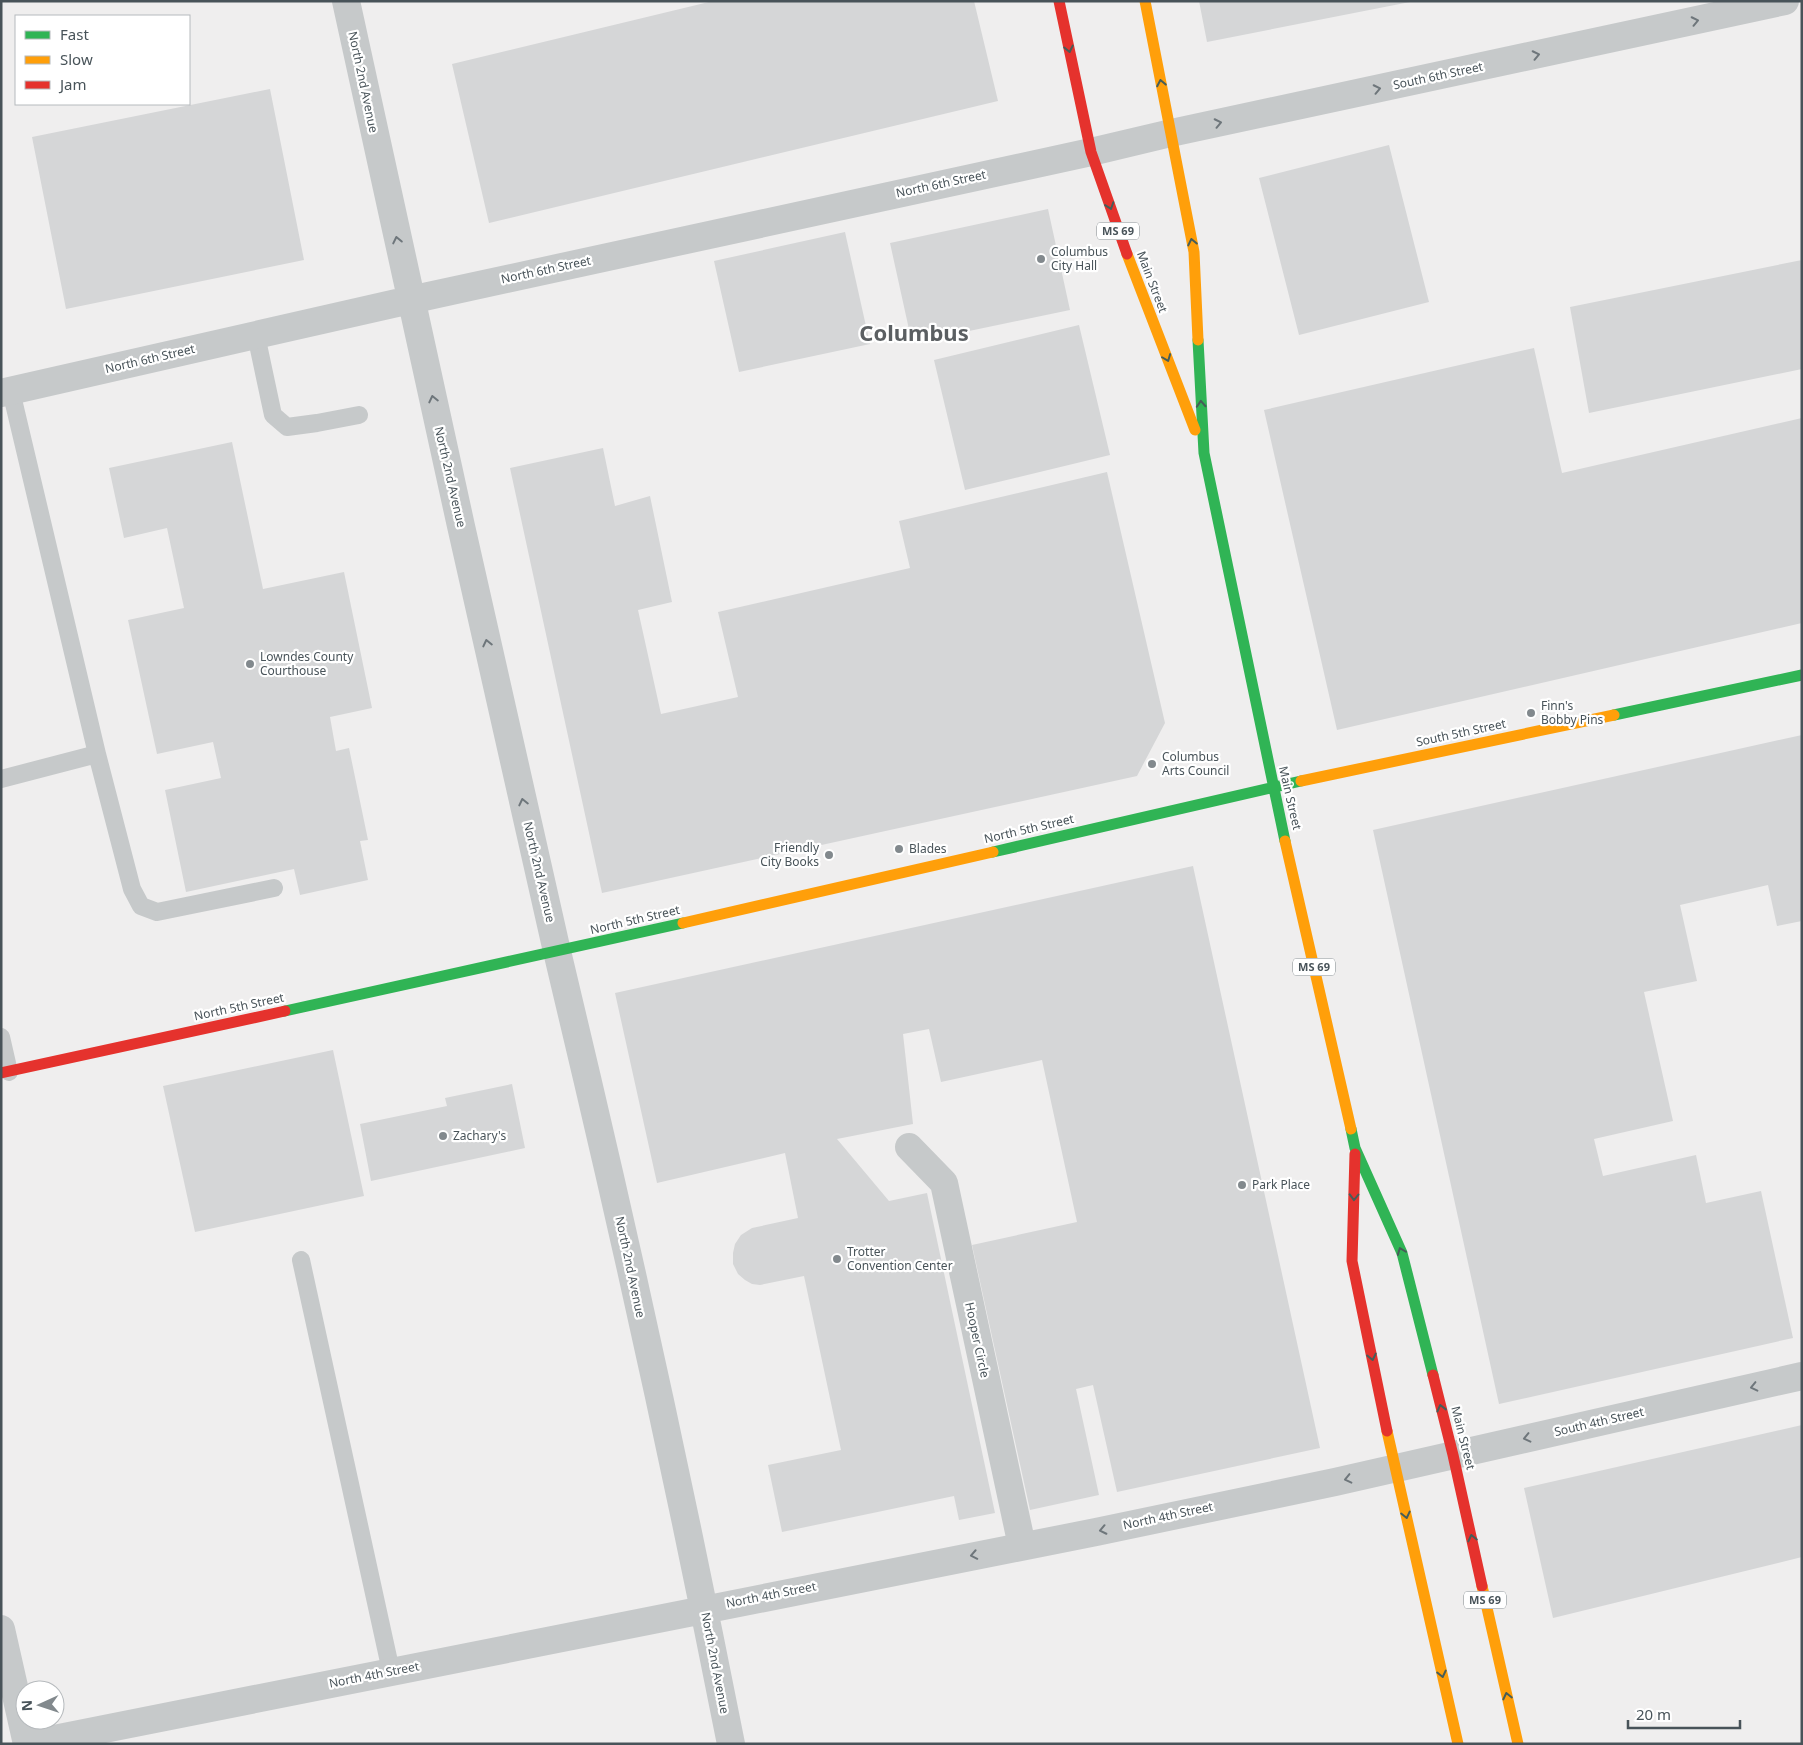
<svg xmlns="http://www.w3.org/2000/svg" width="1803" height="1745" viewBox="0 0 1803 1745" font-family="'Noto Sans',sans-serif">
	<rect width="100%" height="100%" fill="#efeeee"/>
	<path fill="#d5d6d7" d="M713,1H974L998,101L489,223L452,64Z
		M1199,1H1410V2L1207,42Z
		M270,89L304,260L66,309L32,137Z
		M1389,145L1429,302L1299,335L1259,178Z
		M1048,209L1070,310L912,343L890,243Z
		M845,232L870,344L739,372L714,261Z
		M1802,260V369L1589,413L1570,307Z
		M1079,325L1110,455L965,490L934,360Z
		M1534,348L1562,473L1802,418V623L1337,730L1264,410Z
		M232,442L263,589L344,572L372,708L330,717L336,751L349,748L368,840L360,841L368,880L300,895L294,869L186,892L165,790L221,778L213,742L157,754L128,620L184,608L167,528L124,538L109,468Z
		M603,448L615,506L650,496L672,602L638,610L661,714L738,697L718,612L910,568L899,521L1107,472L1165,723L1137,776L602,893L510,468Z
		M1802,735V921L1777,926L1768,885L1680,905L1697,981L1644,992L1673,1121L1594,1139L1603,1176L1696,1155L1706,1203L1761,1191L1793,1338L1499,1404L1373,830Z
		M1193,866L1320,1448L1117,1492L1093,1385L1076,1389L1099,1495L1030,1510L972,1245L1077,1222L1042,1060L941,1082L929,1029L903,1034L913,1124L837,1139L889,1201L927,1193L995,1513L959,1520L954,1496L782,1532L768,1465L841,1450L804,1276L760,1285L752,1284L745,1280L738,1274L733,1264V1253L735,1244L741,1235L752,1228L798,1218L785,1153L657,1183L615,993Z
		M333,1050L364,1196L195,1232L163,1086Z
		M512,1084L525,1148L371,1181L360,1124L447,1106L445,1098Z
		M1802,1425V1557L1553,1618L1524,1488Z"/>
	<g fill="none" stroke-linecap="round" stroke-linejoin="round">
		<path stroke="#c6c9ca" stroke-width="18" d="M256,335L273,415L287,427L317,423L359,415
			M11,391L97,754
			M1,779L97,754L132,889L141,906L157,912L274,888
			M1,1037L9,1072
			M301,1260L391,1671"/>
		<path stroke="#c6c9ca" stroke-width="28" d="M346,1C414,317 484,632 556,947C566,991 577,1034 587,1078C639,1299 687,1521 731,1744
			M1,393L410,300L1091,152L1171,133L1785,1
			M909,1147L944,1183L1022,1546
			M1,1629L27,1744
			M29,1744L1096,1532L1335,1482L1802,1376"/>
		<path stroke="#30b455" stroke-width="11" d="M1198,340L1204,453L1285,841
			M1614,715L1802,675
			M993,852L1301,781
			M285,1011L683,923
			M1351,1129L1355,1148L1402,1253L1433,1375"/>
		<path stroke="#ff9f0a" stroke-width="11" d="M1145,1L1194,252L1198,340
			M1127,254L1195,430
			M1301,781L1614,715
			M1285,841L1351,1129
			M683,923L993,852
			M1387,1431L1458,1744
			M1482,1586L1518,1744"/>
		<path stroke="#e5322d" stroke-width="11" d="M1059,1L1091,152L1127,254
			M1,1073L285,1011
			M1355,1154L1352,1261L1387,1431
			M1433,1375L1453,1455L1482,1586"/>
	</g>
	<defs><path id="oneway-chevron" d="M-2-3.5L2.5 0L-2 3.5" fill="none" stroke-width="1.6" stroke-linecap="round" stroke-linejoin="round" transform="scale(1.25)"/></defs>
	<g stroke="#6e767b">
		<use href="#oneway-chevron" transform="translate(1695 21) rotate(-12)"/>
		<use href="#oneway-chevron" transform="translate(1536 55) rotate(-12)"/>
		<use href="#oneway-chevron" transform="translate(1377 89) rotate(-12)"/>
		<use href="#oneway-chevron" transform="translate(1218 123) rotate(-12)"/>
		<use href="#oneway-chevron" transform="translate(397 240) rotate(-102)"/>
		<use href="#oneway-chevron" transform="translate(433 399) rotate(-103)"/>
		<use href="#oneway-chevron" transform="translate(487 643) rotate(-103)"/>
		<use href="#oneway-chevron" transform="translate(523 802) rotate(-103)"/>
		<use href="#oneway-chevron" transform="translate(1754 1387) rotate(167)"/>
		<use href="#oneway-chevron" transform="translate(1527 1438) rotate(167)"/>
		<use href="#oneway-chevron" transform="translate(1348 1479) rotate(167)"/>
		<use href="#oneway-chevron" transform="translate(1103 1530) rotate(168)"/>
		<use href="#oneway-chevron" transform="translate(974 1555) rotate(169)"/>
	</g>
	<g stroke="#465d59">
		<use href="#oneway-chevron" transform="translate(1069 49) rotate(78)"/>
		<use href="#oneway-chevron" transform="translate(1161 83) rotate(-101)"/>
		<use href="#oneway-chevron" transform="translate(1110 206) rotate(71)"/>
		<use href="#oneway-chevron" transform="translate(1192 242) rotate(-102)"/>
		<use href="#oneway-chevron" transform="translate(1167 358) rotate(69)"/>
		<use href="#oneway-chevron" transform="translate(1201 404) rotate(-93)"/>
		<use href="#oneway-chevron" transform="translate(1354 1197) rotate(91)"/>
		<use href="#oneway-chevron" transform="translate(1401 1251) rotate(-111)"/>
		<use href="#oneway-chevron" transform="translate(1372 1357) rotate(78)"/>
		<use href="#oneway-chevron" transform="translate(1441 1408) rotate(-104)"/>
		<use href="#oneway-chevron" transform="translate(1406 1515) rotate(77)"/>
		<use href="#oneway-chevron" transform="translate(1472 1538) rotate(-103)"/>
		<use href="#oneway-chevron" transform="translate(1442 1674) rotate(77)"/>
		<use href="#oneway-chevron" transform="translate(1507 1696) rotate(-103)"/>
	</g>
	<g fill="#82898d" stroke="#fff" stroke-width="2">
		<circle cx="1041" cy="259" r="5"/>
		<circle cx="250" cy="664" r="5"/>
		<circle cx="1531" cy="713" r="5"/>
		<circle cx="1152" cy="764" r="5"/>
		<circle cx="899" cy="849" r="5"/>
		<circle cx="829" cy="855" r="5"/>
		<circle cx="443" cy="1136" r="5"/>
		<circle cx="1242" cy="1185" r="5"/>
		<circle cx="837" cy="1259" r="5"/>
	</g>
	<g text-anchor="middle" stroke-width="4.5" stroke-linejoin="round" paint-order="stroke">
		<g fill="#fff" stroke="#7f878b" stroke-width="1">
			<rect x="1097" y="222.5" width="42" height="17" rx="4"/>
			<rect x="1293" y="958.5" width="42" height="17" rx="4"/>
			<rect x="1464" y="1591.5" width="42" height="17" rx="4"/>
		</g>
		<g font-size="11" font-weight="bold" fill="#485359">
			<text x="1118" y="235">MS 69</text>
			<text x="1314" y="971">MS 69</text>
			<text x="1485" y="1604">MS 69</text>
		</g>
		<g font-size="12" fill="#485359" stroke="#fff">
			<text transform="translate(1438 76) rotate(-12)" y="4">South 6th Street</text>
			<text transform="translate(363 82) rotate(78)" y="4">North 2nd Avenue</text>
			<text transform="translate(941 184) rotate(-12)" y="4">North 6th Street</text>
			<text transform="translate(546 270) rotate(-12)" y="4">North 6th Street</text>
			<text transform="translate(1152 282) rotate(69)" y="4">Main Street</text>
			<text transform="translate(150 359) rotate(-13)" y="4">North 6th Street</text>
			<text transform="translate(450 477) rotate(77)" y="4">North 2nd Avenue</text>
			<text transform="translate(1461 733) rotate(-12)" y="4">South 5th Street</text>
			<text transform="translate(1290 798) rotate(77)" y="4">Main Street</text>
			<text transform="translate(1029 829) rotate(-13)" y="4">North 5th Street</text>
			<text transform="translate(539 872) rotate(77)" y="4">North 2nd Avenue</text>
			<text transform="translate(635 920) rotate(-13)" y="4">North 5th Street</text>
			<text transform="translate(239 1007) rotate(-12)" y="4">North 5th Street</text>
			<text transform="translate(630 1267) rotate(78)" y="4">North 2nd Avenue</text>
			<text transform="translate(977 1340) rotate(78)" y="4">Hooper Circle</text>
			<text transform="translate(1599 1422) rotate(-13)" y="4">South 4th Street</text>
			<text transform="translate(1463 1438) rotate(76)" y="4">Main Street</text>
			<text transform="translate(1168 1516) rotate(-12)" y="4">North 4th Street</text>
			<text transform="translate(771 1595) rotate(-11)" y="4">North 4th Street</text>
			<text transform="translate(715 1663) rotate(79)" y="4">North 2nd Avenue</text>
			<text transform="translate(374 1675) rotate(-11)" y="4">North 4th Street</text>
		</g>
		<g font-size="12" fill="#485359" stroke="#fff" text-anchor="start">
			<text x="1051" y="256">Columbus<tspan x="1051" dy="14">City Hall</tspan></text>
			<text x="260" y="661">Lowndes County<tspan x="260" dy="14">Courthouse</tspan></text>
			<text x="1541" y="710">Finn's<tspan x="1541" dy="14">Bobby Pins</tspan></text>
			<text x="1162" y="761">Columbus<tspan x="1162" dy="14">Arts Council</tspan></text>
			<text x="819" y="852" text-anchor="end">Friendly<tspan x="819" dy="14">City Books</tspan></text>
			<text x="909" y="853">Blades</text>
			<text x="453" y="1140">Zachary's</text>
			<text x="1252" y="1189">Park Place</text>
			<text x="847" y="1256">Trotter<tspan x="847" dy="14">Convention Center</tspan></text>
		</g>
		<g font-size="22" font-weight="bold" fill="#5b5f62" stroke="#fff">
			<text x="914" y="341">Columbus</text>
		</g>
	</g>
	<rect width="1803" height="1745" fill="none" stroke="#485359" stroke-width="5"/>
	<rect x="15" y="15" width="175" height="90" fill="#ffffff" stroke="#b6babd"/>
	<rect x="25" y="31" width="25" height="8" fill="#30b455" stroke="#b6babd"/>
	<text x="60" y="40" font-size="15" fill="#485359">Fast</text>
	<rect x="25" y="56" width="25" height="8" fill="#ff9f0a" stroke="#b6babd"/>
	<text x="60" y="65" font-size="15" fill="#485359">Slow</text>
	<rect x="25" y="81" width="25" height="8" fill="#e5322d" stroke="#b6babd"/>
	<text x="60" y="90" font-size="15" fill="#485359">Jam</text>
	<g transform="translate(40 1705) rotate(267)"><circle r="24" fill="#ffffff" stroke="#b6babd"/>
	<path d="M0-4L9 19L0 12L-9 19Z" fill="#82898d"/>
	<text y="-8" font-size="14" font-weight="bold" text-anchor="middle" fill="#485359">N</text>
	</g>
	<path d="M1628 1720v8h112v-8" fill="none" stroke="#485359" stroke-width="2.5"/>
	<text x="1636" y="1720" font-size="15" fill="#485359" stroke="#ffffff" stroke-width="4" paint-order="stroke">20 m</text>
</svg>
